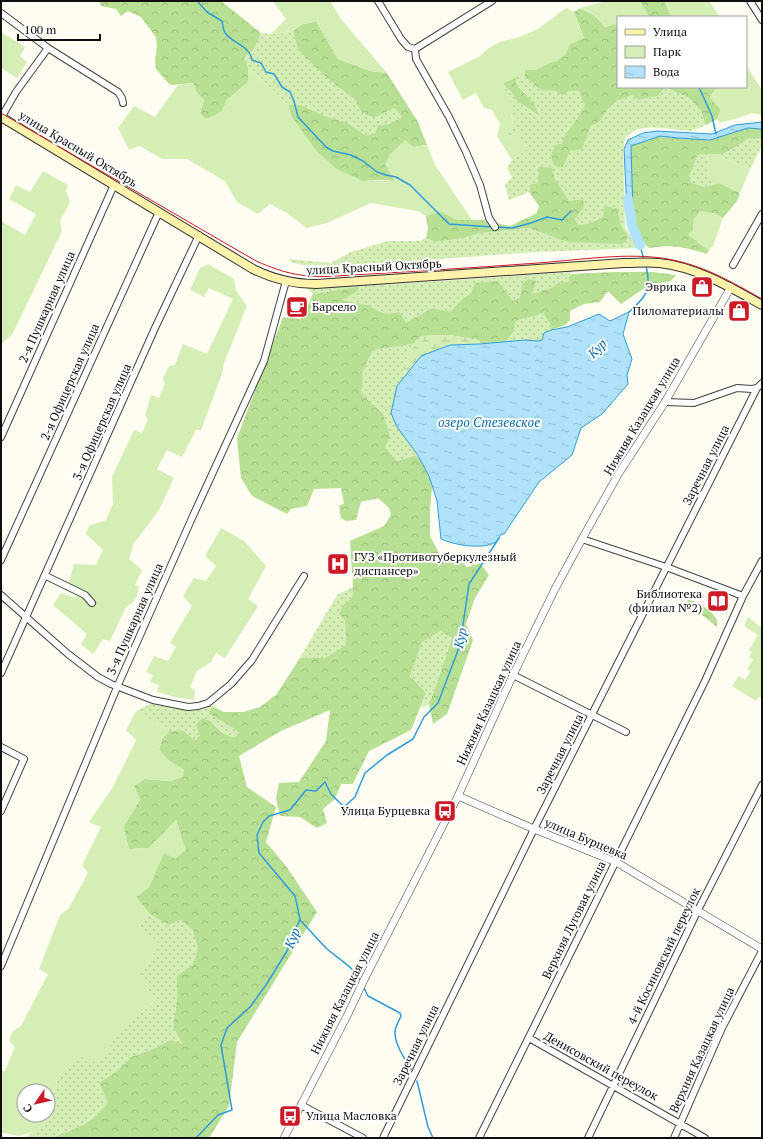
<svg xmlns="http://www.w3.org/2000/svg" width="763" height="1139" viewBox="0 0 763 1139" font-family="'PT Serif',serif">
	<defs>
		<pattern id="grass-dots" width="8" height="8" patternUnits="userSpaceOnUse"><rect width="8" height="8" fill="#d4eeb6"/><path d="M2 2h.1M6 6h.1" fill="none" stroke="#b5cb9b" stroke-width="1.8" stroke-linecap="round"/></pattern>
		<pattern id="forest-crowns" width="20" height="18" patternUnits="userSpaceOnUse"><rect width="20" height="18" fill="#b8e094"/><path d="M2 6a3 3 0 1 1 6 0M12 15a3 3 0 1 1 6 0" fill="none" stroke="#9dbf7e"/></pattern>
		<pattern id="wetland-marsh" width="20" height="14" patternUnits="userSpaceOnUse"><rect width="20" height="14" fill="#d4eeb6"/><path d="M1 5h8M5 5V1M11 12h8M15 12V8" fill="none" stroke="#b5cb9b"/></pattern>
		<pattern id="water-ripples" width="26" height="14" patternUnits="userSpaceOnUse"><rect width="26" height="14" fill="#b0e2fb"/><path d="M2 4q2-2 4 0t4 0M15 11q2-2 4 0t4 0" fill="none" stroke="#96c1d6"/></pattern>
	</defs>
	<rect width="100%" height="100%" fill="#fffcf1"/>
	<path fill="url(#grass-dots)" d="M293,31L298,50L328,79L355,100L362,113L374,118L394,108L402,117L389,124L378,125L375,133L366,137L346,122L324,116L301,105H288L248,68L244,58L255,47L261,33L271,34Z
		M516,77H525L532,83L549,91H555L562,95L569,91H579L583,102L585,104L578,117L563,138L562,145L563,167L570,151L582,148L591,126L599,122L608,109L616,101L632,95L640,100L658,96L665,87L689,98L701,111L706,125L691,131L651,127L635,130L625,138L623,150L625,227L638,248L536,252L355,265H302L291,262L288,259L331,263L351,252L388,241H421L425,238L435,242L458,239L481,233L528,228L553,237L623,244L628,237L621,225L617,208L604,206L603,217L588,224L578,225L575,219L584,207L582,199L569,201L554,177L538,183L531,184L529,192L509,200L505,185L512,177L507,168L512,160L527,149L514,133L509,138L505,136L514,122L502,88L503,83L506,87L511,91L517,101L537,115L526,93L516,84Z
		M753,137L762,139V146L750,169L714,154L728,152L744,140Z
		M698,154H707L709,176L719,183L705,187L692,183L689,177Z
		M571,272L568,278L571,282L560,283L548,290L532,295L522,284L520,297L513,301L498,281L464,297L450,312L432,308L406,323L400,312L385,314L367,305L341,300L357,291L343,289L313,294L307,288L395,284Z
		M543,313L550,324L551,330L544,333L542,340L538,341L525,340L505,342L514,331L516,321C525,317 534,317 543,313Z
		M421,336L423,341L411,348L404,367L405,376L397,386V427L417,454L397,461L385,447L361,394L363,371L373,350L411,344Z
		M353,587L352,598L344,604L346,645L325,658H300L337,595Z
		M441,631L452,637L437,683L429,704L421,708L426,693L410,676L422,642Z
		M156,701L200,708L212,706L210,713C219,721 230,724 239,733L234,738L219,730L210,721L200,735L195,740L182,730L169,731L136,711Z
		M150,914L169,925L180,920L193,929L198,949L193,964L177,976V1000L173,1027L182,1045L170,1040L155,1048L131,1057L117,1071L99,1083L108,1103L98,1115L81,1128L56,1136V1138H24L47,1123L58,1076L79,1056L109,1051L110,1041L127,1023L149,1007L155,1001L140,975L156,950L139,929L144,918Z"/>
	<path fill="url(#forest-crowns)" d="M99,1H221L261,33L255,47L244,58L248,68V82L227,100L222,111L216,115L206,119L200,113L204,100L197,93L193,83L170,85L156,69L155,60L157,48L156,37L141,17L128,11L121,16L116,9L101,6Z
		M640,1H664L672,17H649Z
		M580,8L595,16L605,27L615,24L618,26V87H717L710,97L721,110L717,119L706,125L701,111L689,98L665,87L658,96L639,100L632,95L616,101L608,109L599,122L591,126L582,149L570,151L563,167L554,165L551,155L555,145L562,144L563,138L578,117L585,104L583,102L579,91H569L562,95L555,91L541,90L525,77V70H535L551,62L557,61L565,54L570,44L584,38L574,12Z
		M316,21L338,59L370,71L387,73L418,122L427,145L414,147L394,181L384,180L362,181L336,169L315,150L291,116L288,105H301L324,116L346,122L366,136L375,133L378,125L389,124L402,117L394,108L374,118L362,113L355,100L328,79L298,50L293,31L302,24H306Z
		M516,77V84C526,95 535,100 538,115L517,101L511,91L506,87L503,83Z
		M748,128L762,129V139C743,135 743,144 729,151C720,156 707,154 698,154L689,177L692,183L705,187L719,183L740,193L737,201L723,218L714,213L694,219L693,229L697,242L709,250L707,254C684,247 673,244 649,248C626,230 633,174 631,146L660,136L677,138L710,140Z
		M539,167L552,168L554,177L569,201L583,199L584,207L575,219L578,225L588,224L603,217L604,206L617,208L621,225L628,237L623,244L568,242L528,228L481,233L458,239L435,242L426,238L428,229L426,216L440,211L457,220H483L510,226L537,213L539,206L529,192L531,184L538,183Z
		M614,272H653L676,275L671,281L649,285L621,304L608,291L600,302L584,304L570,311V320L565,325L551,330L550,324L543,313C534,317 525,317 516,321L514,331L505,342L480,344L479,340L450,335L421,336L412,344L373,350L363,371L361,394L383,414L390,437L385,447L397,461L416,455L426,467L432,487L430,510V536L440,555L454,554L467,567L480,563L489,575L475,598L466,624L473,640L447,714L433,724L429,704L437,683L452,638L441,631L422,642L410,676L426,693L411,730L369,751L353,784H341L335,799L323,809L327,823L317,828L300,817L280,816L276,798L279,783L299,782L326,741L330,710L281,731L239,756L247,787L276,807L266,842L286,866L317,912L237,1042L229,1106L209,1138H56V1136C82,1127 90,1124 108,1103L99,1083L117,1071L131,1057L155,1048L170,1040L182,1044L173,1027L177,1000V976L193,964L198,949L193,930L180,920L169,925L150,914L136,897L149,887L164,852L180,832L176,820L149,848L129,849L123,827L140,800L134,786L144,779L171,781L184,770L169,761L159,750L162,739L169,731L182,730L195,740L200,735L196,725L202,718L210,721L220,731L234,738L239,733C230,724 219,721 209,713L212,706L224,712H243L260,707L276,695L300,658H325L346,645L345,620L339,614L344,604L352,598L353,587L350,541L384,526L391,515L389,508L378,498L361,502L356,520L346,521L341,518L339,506L344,504L341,488L314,489L307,506L291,509L287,514L252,496L241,478L237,438L283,317L300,319L306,310L313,294L344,289L358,287V291L342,300L367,305L385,314L400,312L406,323L432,308L450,312L464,297L471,294L475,283L498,281L513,301L520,297L522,284L529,279L536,281L532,295L543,290H548L560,282H571L568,278L571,274Z
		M689,600C701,603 711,610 717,620V627L686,602Z"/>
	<path fill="url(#wetland-marsh)" d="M450,335L479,340L480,344L450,345L421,356L405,376L404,367L411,348L423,341L421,336Z"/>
	<path fill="#d4eeb6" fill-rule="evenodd" d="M273,1H330L341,19L387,73L370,71L338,59L316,21L306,24H302L293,31L271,34L286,19Z
		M606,1H640L649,17H618V26L615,24L605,27L595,16L580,8Z
		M664,1H709L720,17H672Z
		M566,8L574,12L584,38L570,44L565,54L557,61L551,62L535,70H525V77H516L503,83L502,88L515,109L511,115L514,122L506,136L509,138L514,133L520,131V140L527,149L512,160L497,136L500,124L492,110L484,108L476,93L463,100L448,72L480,56L490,47L502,41L517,38L538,29Z
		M1,32L25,47L20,56L27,62L17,78L1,68Z
		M746,65L760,87L762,88V115L752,113L745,116L720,123L717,119L721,110L710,97L717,87H746Z
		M248,68L288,105L291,116L315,150L336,169L362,181H394L385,164L390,154L405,140L414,147L427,145L435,165L472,220H457L440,211L426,216L418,211L371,203L327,223L306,228L287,213L270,204L258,214L237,202L225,181L187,159H162L140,146L129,150L118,128L134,106L155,117L178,85L193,83L197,93L204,100L200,113L206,119L216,115L222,111L227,100L248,82Z
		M707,154H714L750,169L740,193L719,183L709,176Z
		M43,171L68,185L66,191L70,202L60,221L62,231L12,335L3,342L1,345V221L25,235L36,214L9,199L16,185L30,192Z
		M700,211L714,213L723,218L713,246L709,250L688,235L693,229L694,219Z
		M208,264L234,279L236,291L247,306L224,363L222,374L201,430H196L182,457L167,450L157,469L174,478L159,510L134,543L129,559L142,570L135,585L139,587C138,595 134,604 126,607L110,641L103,639L93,654L81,644L87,634L53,605L61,593L76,598L80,591L69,582L74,564L96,565L103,550L86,534L89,526L106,520L113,504L112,477L134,430L142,433L148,419L145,416L151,395L159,398L165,384L163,378L169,366L175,365L183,344L207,354L233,299L209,288L204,297L190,290L200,268Z
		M221,528L244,541L266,566L248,599L258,606L225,658L216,653L211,662L197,671L190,687L195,691L194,700L175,697L157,692L159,685L150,682L153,675L146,672L154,656L168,661L176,647L170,643L192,606L183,596L194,578L206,581L216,566L205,556Z
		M748,617L762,628V699L759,697L756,701L732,686L739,676L745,680L751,671L747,669L753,660L749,657L752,652L749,650L758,635L744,626Z
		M136,711L169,731L162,739L159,750L169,761L184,770L183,777L171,781L144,779L134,786L140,800L123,827L129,849L149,848L176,820L186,850L175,859L164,853L149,887L136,897L150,914L144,918L139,929L158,941L156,950L140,975L155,1001L149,1007L127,1023L111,1041L109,1051L96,1063L79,1056L58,1076L47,1123C29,1135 23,1139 1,1132V1071H5L15,1047L9,1040L13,1031L21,1026L48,974L39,969L60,915L69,908L88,873L82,865L101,827L89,822L113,787L136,740L126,730ZM24,1091H48V1115H24Z"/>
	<path fill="url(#water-ripples)" stroke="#309bd9" d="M762,122V129L748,128L710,140L677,138L660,136L631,146L633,213L627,212L624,149L628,140L643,133L657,131L712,134L735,125Z
		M629,312L623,334L632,359L627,375L628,384L602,414L581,428L572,455L539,482L504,534H501C500,536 498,540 496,542C483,550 454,545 441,539L437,501L429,476L417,454L397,427L391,413L397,386L421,356L450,345L480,344L525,340L538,341L542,340L544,333L551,330L567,327L599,314L610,321Z"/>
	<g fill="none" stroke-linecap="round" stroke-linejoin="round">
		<path stroke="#309bd9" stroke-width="1.5" d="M197,1L207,12L222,21C223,25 223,31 226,34C234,44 250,46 252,60L261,63L266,72L274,74L282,87L290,92L294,101L298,117L326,147L333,151L351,155L363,161L377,172L386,175L396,177L410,185L449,224L492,227
			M699,87L712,116L716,134
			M496,227L512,228L531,223L547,217L562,220L571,211
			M640,245L644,260
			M629,312C646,297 652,290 646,266
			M300,920C309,929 317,939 326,948C337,958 354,967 361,981
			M363,986L368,996L400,1013L401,1016C399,1021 394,1028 395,1034C396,1046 404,1058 411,1069
			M417,1081L428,1127L433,1138
			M196,1138L218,1115L232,1110L221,1045L227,1028L250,1007L266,985L287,951L300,919L295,896L259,853L257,835L263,822L269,816L290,810L306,790L316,791L325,782L331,794L344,807L355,797L365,773L387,755L413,739L424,717L438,703L460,645L469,584L499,538"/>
		<path stroke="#b0e2fb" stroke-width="10" d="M628,199L632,226L640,245"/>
		<g stroke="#424242" stroke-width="8">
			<path id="minor" d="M378,1L401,39L408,47L415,49L416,59L449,117L466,152L480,185L489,218L495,227
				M750,1L762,20
				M1,13L48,48L118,92L122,98L123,103
				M415,49L492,1
				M1,118L16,92L48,48
				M733,265L762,214
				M665,402L694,403L737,388L752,389L757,388
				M1,437L114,185
				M582,539L666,567L743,596
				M1,560L159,212
				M46,576L85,595L92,603
				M1,595L68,654L98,677L111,684L153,700L188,707L198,706L208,703L231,684L252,660L304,576
				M1,673L155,328L199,235
				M513,675L626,732
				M1,747L24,759L1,811
				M1,966L118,685L192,518L264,361L286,281
				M529,1038L705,1138
				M301,1105L363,1138
				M383,1138L534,829L757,388L762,383
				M479,1138L705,681L743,596L762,561
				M588,1138L698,910L762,785
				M674,1138L722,1028L762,951"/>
		</g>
		<g stroke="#424242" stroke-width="8">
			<path id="tertiary" d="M458,796L534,829L616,862L762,949
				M284,1138L347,1016L364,980L458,796L513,675L555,589L582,539L619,473L665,402L731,287"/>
		</g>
		<g stroke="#313131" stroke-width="10">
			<path id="secondary" d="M1,117L253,269C273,279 294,284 316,284L624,263C636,263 647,262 659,263C697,267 730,287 762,305"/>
		</g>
		<use href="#minor" stroke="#fff" stroke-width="6"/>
		<use href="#tertiary" stroke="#fff" stroke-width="7"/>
		<use href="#secondary" stroke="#fff3ac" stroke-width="8"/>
		<path stroke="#cc1a27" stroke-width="1" d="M1,113L256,261C286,274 304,278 336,276C404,272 471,268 538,263C580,260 627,252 668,259C703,265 732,282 762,299"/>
	</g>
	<defs>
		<g id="shop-square" transform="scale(1.15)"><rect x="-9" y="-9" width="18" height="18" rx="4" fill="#cc1a27" stroke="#fff"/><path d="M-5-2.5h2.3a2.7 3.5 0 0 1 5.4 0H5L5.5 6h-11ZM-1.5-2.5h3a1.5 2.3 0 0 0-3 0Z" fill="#fff"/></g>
		<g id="cafe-square" transform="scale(1.15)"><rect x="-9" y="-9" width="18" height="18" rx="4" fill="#cc1a27" stroke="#fff"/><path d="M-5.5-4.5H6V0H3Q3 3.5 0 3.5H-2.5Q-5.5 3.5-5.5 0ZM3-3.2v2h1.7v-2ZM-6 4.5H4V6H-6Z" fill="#fff"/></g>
		<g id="hospital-square" transform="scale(1.15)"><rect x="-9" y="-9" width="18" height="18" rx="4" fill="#cc1a27" stroke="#fff"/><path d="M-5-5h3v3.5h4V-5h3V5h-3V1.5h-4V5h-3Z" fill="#fff"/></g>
		<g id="library-square" transform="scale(1.15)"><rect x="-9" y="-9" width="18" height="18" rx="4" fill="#cc1a27" stroke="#fff"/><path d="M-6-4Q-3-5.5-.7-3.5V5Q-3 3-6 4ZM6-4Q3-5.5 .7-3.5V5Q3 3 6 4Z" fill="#fff"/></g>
		<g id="bus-square" transform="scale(1.15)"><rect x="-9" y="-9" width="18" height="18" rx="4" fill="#cc1a27" stroke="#fff"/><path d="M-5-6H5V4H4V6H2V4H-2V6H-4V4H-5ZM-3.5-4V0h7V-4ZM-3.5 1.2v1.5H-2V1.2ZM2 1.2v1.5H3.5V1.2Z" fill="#fff"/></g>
	</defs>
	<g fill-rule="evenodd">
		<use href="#shop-square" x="702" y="287"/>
		<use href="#cafe-square" x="297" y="307"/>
		<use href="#shop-square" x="739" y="311"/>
		<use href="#hospital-square" x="338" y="564"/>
		<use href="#library-square" x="718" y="601"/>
		<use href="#bus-square" x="445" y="811"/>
		<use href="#bus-square" x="290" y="1116"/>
	</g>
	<g text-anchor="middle" stroke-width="4" stroke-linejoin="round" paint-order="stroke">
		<g font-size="12" fill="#0f0f0f" stroke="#fff">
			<text transform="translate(78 149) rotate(31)" y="4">улица Красный Октябрь</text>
			<text transform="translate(374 267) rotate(-3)" y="4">улица Красный Октябрь</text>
			<text transform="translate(47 307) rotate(-66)" y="4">2-я Пушкарная улица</text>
			<text transform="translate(70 382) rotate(-66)" y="4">2-я Офицерская улица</text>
			<text transform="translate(642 416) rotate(-59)" y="4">Нижняя Казацкая улица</text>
			<text transform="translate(102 422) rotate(-66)" y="4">3-я Офицерская улица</text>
			<text transform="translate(706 465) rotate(-63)" y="4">Заречная улица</text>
			<text transform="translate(135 619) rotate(-66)" y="4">3-я Пушкарная улица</text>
			<text transform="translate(489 703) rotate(-65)" y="4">Нижняя Казацкая улица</text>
			<text transform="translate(560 754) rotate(-63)" y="4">Заречная улица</text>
			<text transform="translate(586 839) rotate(23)" y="4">улица Бурцевка</text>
			<text transform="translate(574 920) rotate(-64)" y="4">Верхняя Луговая улица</text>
			<text transform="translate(664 956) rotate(-64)" y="4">4-й Косиновский переулок</text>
			<text transform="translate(345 993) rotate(-63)" y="4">Нижняя Казацкая улица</text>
			<text transform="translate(416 1045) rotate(-64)" y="4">Заречная улица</text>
			<text transform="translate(702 1050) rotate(-65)" y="4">Верхняя Казацкая улица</text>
			<text transform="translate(601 1066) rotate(29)" y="4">Денисовский переулок</text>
		</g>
		<g font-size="12" fill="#0f0f0f" stroke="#fff" text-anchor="end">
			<text x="686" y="291">Эврика</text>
			<text x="312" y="311" text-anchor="start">Барсело</text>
			<text x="724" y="315">Пиломатериалы</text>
			<text x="354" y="561" text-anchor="start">ГУЗ «Противотуберкулезный<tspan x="354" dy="14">диспансер»</tspan></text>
			<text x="702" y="598">Библиотека<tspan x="702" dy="14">(филиал №2)</tspan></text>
			<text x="430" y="815">Улица Бурцевка</text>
			<text x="306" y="1120" text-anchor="start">Улица Масловка</text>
		</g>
		<g font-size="13" font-style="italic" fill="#0c6bad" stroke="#fff">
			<text transform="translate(597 348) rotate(-46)" y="5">Кур</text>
			<text x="489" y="427">озеро Стезевское</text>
			<text transform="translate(460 638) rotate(-78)" y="5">Кур</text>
			<text transform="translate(292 938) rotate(-68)" y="5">Кур</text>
		</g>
	</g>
	<rect width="763" height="1139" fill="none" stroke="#0f0f0f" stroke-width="4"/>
	<rect x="617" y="16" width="130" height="72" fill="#ffffff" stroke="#9f9f9f"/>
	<rect x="625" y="29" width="20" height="6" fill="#fff3ac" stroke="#9f9f9f"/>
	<text x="653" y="36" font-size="12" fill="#0f0f0f">Улица</text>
	<rect x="625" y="46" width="20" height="12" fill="#d4eeb6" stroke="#9f9f9f"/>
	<text x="653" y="56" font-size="12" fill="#0f0f0f">Парк</text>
	<rect x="625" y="66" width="20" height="12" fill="url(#water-ripples)" stroke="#9f9f9f"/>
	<text x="653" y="76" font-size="12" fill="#0f0f0f">Вода</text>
	<g transform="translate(36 1103) rotate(236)"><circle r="19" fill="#ffffff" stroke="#9f9f9f"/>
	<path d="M0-3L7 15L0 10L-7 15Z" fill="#cc1a27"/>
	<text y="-6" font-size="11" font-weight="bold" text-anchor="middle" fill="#0f0f0f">С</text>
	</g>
	<path d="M18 34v6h82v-6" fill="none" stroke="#0f0f0f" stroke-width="2"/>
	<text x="24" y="34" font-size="12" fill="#0f0f0f" stroke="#ffffff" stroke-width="3" paint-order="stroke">100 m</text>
</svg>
